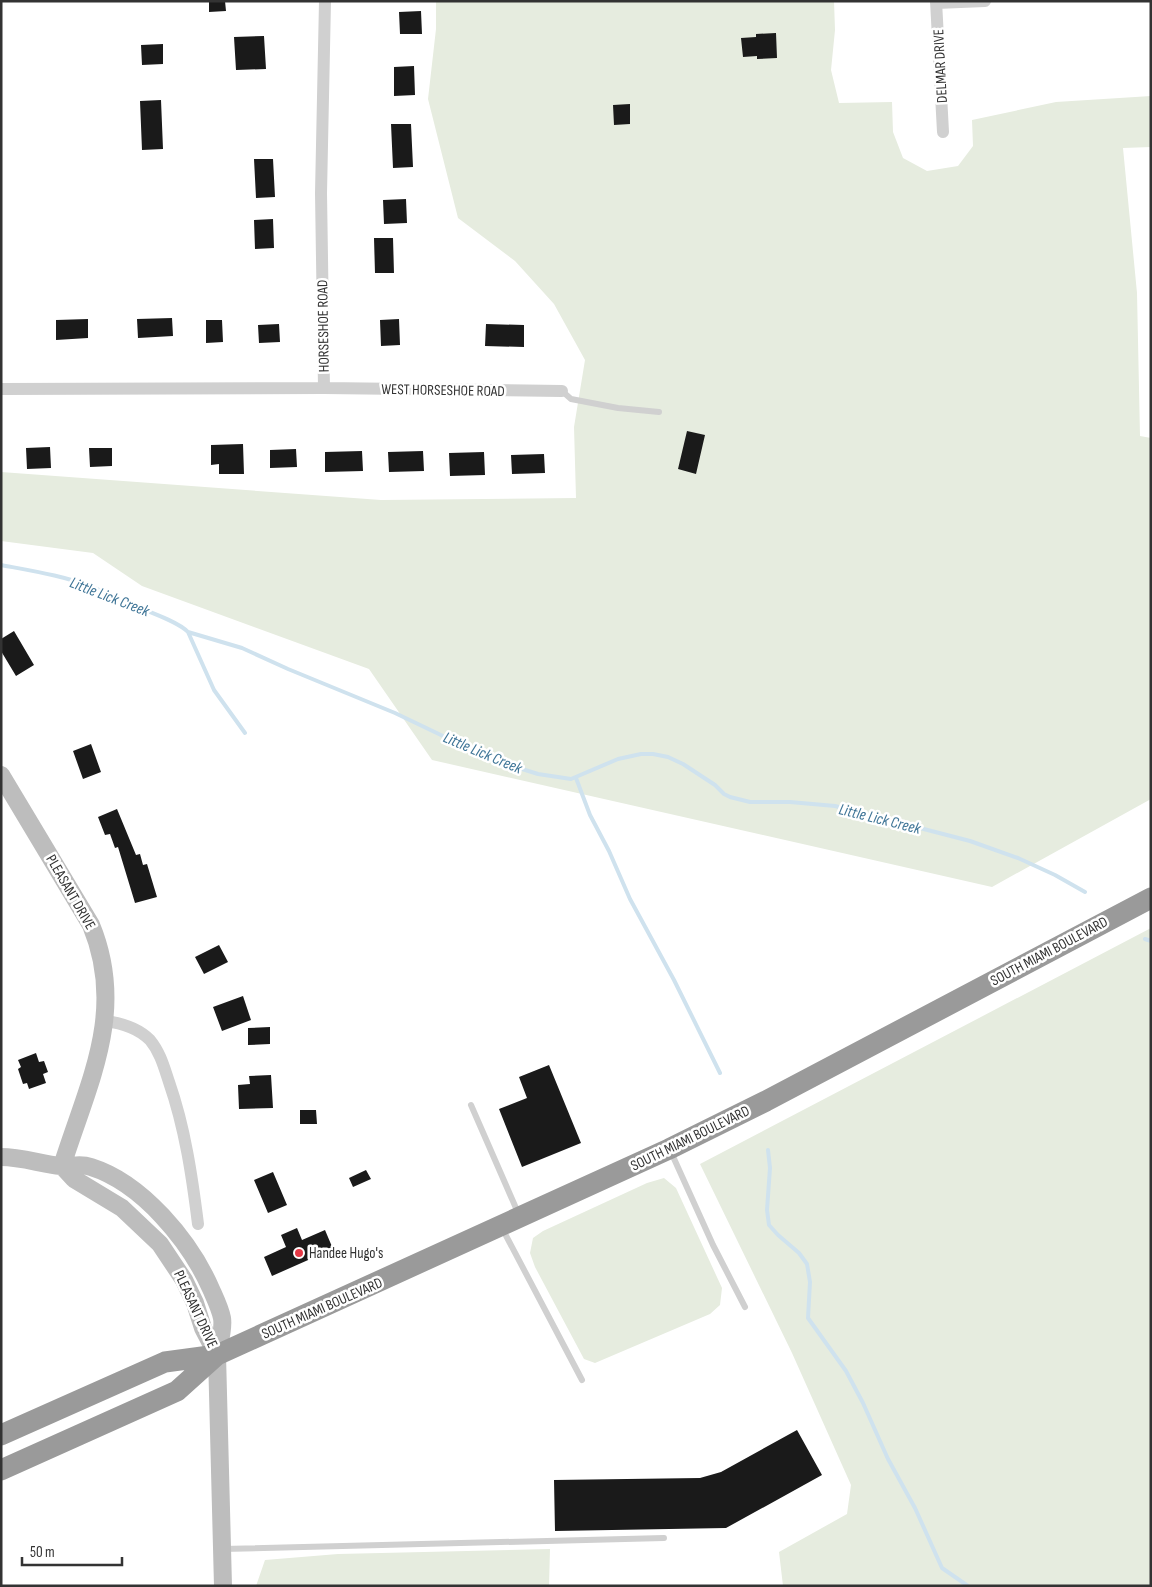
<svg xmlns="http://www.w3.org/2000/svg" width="1152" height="1587" viewBox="0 0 1152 1587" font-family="'Sofia Sans Condensed',sans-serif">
	<rect width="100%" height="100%" fill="#fff"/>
	<path fill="#e6ecdf" d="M436,1H834L835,30L831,70L839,103L892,102L893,132L903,158L927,171L958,166L973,146L972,120L1056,102L1151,96V147L1123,148L1137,293L1140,436L1151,438V799L992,887L432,760L369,669L142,586L93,553L1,541V472L381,500L576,498L574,427L585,360L554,304L515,261L458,218L428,99L436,29Z
		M1151,928V1586H783L779,1552L847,1514L851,1485L792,1353L700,1164Z
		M664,1178L676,1188L722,1288L720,1305L710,1314L595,1363L584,1359L535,1267L530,1253L533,1238L543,1231L647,1183Z
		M550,1549L549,1586H256L265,1560L338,1554Z"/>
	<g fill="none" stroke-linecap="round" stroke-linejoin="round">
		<path stroke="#cfe2ee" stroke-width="4" d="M1,565C33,571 65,576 95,588C106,593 118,599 130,604C144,610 178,621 188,632L242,648L288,669L395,713L493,760L538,774L571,779L618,759L641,754H653L668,757L683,764L715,785L724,794L730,797L750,802H790L835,806L970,841L1018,858L1055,875L1085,892
			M188,632L214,690L245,733
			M576,778L590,815L609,851L630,899L674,980L720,1073
			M1145,939L1151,941
			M768,1150L770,1168L767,1210L769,1225L778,1235L799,1253L807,1264L810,1282L808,1318L846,1371L863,1403L888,1459L915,1508L942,1568L968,1586"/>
	</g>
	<path fill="#1a1a1a" d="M209,1H225L226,11L209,12Z
		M421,11L422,34H400L399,12Z
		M776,33L777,58L757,59V56L743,57L741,38L756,37V34Z
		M264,36L266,69L236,70L234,37Z
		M163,44V64L142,65L141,45Z
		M414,66L415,95L394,96V67Z
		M161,100L163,149L142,150L140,101Z
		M630,104V124L614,125L613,105Z
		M391,124H411L413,167L393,168Z
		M254,159H273L275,197L256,198Z
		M406,199L407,223L384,224L383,200Z
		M273,219L274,248L255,249L254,220Z
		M374,238H393L394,273H375Z
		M172,318L173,336L138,338L137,319Z
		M88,319V338L56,340V320Z
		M399,319L400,345L381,346L380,320Z
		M206,320H222L223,342L206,343Z
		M279,324L280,342L259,343L258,325Z
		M486,324L524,325V347L485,346Z
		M687,431L705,435L696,474L678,469Z
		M243,444L244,474H219V464L211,465V445Z
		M50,447L51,468L27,469L26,448Z
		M89,448H112V466L90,467Z
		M296,449L297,467L270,468V450Z
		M362,451L363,471L325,472V452Z
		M423,451L424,471L389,472L388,452Z
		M484,452L485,475L450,476L449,453Z
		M544,454L545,473L512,474L511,455Z
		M14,631L34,665L16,676L1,651V639Z
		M91,744L101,772L83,779L73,751Z
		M117,809L136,855L140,854L143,865L147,864L157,897L135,903L118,847L115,848L110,834L105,835L98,817Z
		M219,945L228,962L204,974L195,957Z
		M243,996L251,1020L222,1031L213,1007Z
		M270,1027V1044L248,1045V1028Z
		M36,1053L39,1062L44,1061L48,1072L43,1074L46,1083L29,1089L27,1083L23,1084L18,1069L21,1067L18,1060Z
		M549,1065L581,1143L522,1167L499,1109L527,1098L519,1077Z
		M271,1075L273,1108L239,1109L238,1085L250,1084L249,1076Z
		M300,1110H316L317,1124H300Z
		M366,1170L371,1179L353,1187L349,1178Z
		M273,1172L287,1205L268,1213L254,1180Z
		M297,1228L302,1240L325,1230L333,1249L272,1276L264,1257L286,1247L281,1235Z
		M797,1430L822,1475L726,1528L555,1531L554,1480L700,1478L721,1472Z"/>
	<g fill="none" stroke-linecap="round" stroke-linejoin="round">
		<path stroke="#d0d0d0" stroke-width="6" d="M562,391L571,399L618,408L659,412
			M471,1105L519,1215
			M671,1152L713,1245L745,1307
			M502,1228L582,1380
			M223,1549L664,1538"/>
		<path stroke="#d0d0d0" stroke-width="12" d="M936,1L943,132
			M936,3L985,1
			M324,388L321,193L325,1
			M1,389L324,388L562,391
			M105,1021C122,1023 138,1028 150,1040C160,1052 164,1067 169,1082C185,1128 192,1176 198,1224"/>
		<path stroke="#bdbdbd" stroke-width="18" d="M1,775L91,925C127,1012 88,1083 62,1166
			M1,1157C22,1157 41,1164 61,1166C73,1167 79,1163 91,1167C142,1183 190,1241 211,1289C215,1298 220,1308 222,1318C224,1329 219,1344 217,1355L223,1586
			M62,1166L74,1179L122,1208L160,1244L184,1280L195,1303L203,1328L217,1355"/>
		<path stroke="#9a9a9a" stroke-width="21" d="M1,1435L165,1362L217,1355
			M1,1470L177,1391L217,1355L669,1149L766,1101L1151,898"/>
	</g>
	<circle fill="#e63946" stroke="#fff" stroke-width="2" cx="299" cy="1253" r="5"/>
	<g text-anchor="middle" stroke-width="5" stroke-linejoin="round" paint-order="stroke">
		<g font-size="15" fill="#333" stroke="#fff">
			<text transform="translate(940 66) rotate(-93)" y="5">DELMAR DRIVE</text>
			<text transform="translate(323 326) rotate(-91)" y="5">HORSESHOE ROAD</text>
			<text transform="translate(443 390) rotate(1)" y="5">WEST HORSESHOE ROAD</text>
			<text transform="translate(71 892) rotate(60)" y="5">PLEASANT DRIVE</text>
			<text transform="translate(1049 951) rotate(-28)" y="5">SOUTH MIAMI BOULEVARD</text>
			<text transform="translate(690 1138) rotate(-26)" y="5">SOUTH MIAMI BOULEVARD</text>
			<text transform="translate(322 1308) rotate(-24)" y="5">SOUTH MIAMI BOULEVARD</text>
			<text transform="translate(196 1309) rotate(65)" y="5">PLEASANT DRIVE</text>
		</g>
		<g font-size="15" fill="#333" stroke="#fff" text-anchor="start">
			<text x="309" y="1258">Handee Hugo's</text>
		</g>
		<g font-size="16" font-style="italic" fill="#3f7597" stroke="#fff">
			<text transform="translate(110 596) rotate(21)" y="6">Little Lick Creek</text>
			<text transform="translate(483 752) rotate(23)" y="6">Little Lick Creek</text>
			<text transform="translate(880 818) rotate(14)" y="6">Little Lick Creek</text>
		</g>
	</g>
	<rect width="1152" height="1587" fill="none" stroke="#333333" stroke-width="5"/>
	<path d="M22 1557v8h100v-8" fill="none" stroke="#333333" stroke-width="2.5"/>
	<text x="30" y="1557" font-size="15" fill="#333333" stroke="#ffffff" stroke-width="4" paint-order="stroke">50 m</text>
</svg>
